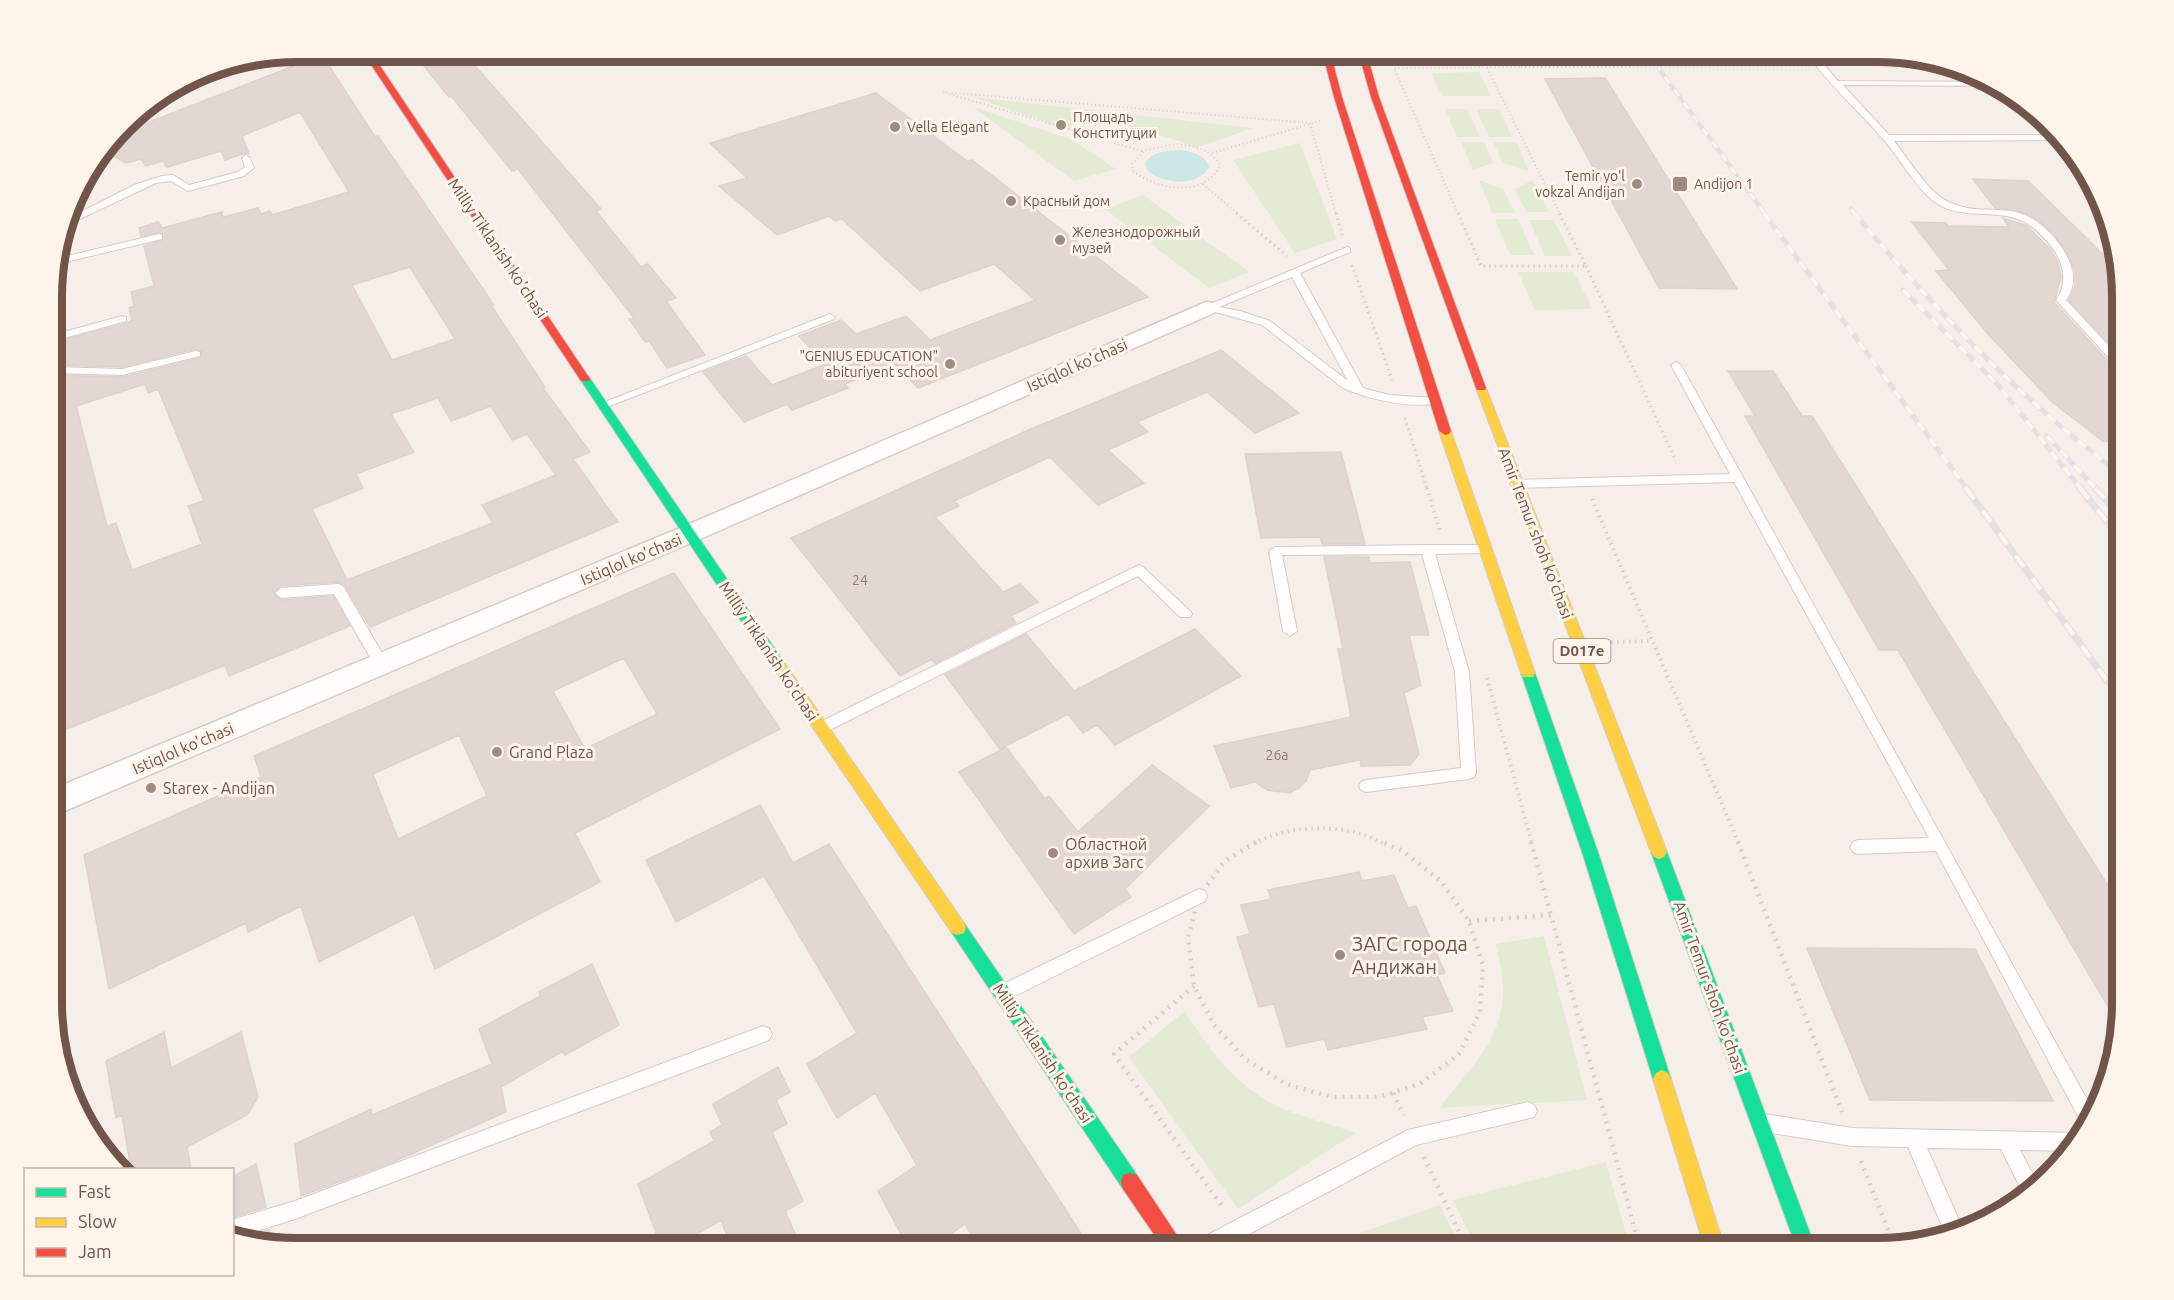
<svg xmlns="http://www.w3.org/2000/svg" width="2174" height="1300" viewBox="0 0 2174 1300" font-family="Ubuntu,sans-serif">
	<rect width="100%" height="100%" fill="#f6efe9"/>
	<path fill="#e4ebd4" d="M1479,72L1491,96H1442L1431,73Z
		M973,97L1253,128L1196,148C1157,131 1118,124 1076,120L1072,131Z
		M973,107L1071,139L1116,169L1074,181Z
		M1445,109H1467L1480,137H1457Z
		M1476,109H1499L1512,137H1489Z
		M1461,142H1484L1493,163L1473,170Z
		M1493,142H1516L1529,171L1503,163Z
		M1300,143L1337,239L1295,253L1233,160Z
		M1479,180L1503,189L1515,213H1492Z
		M1533,180L1549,212H1526L1515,189Z
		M1143,195L1249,272L1209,288L1105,209Z
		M1495,219H1518L1534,255H1510Z
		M1529,220H1554L1572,256H1545Z
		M1518,272H1574L1593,309L1535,310Z
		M1544,936L1587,1100L1439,1108C1485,1051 1519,1022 1495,944Z
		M1185,1011C1208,1049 1236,1086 1277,1106C1302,1117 1329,1123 1355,1133L1238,1209L1129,1057Z
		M1606,1162L1630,1249H1477L1453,1200Z
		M1440,1205L1461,1249H1314Z"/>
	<path fill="#cce5e5" d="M1180,150C1192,152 1205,154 1209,167C1197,188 1162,184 1147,170L1145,163C1153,151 1166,151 1180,150Z"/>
	<path fill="#e2d7d1" stroke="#ded2cb" stroke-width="1.5" fill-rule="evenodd" d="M420,51H462L601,209L596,211L641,267L648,264L676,298L666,301L705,355L667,368L649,341L645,342L629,319L634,318L518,169L512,171L451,96L449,97L423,65L430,63Z
		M322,55L375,137L378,136L494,305H491L545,387L543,388L590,452L573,459L618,522L370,627L344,584L338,582L281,586L273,593L281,600L333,596L350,626L229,676L225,665L57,733L53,710V375L123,377L201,358L202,352L195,349L122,367L53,365V352L61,351L62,353L60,341L127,323L132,320L129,308L134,306L131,292L154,286L144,246L164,239V234L160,232L141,236L139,228L158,222L162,228L222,212L223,217L258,208L261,214L270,211L272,215L349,192L300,112L242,136L249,154L246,153L225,160L221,151L167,167L163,161L146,166L141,159L126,163L104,152L118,134ZM410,267L455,339L392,360L352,285ZM145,384L148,393L158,389L204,501L188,506L202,544L132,570L116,523L107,526L76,406ZM438,398L451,421L491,406L512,440L527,434L556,475L482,505L493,523L347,580L312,509L363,488L356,474L414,452L391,414Z
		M1605,78L1737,289L1659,288L1545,79Z
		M876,93L967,161L972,160L1148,297L918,388L895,364L845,384L848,388L792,410L787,404L744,422L703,372L746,356L772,385L826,364L799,336L841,320L856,334L906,316L930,340L1035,300L994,264L920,291L842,219L835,221L829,216L777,235L719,186L747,178L710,143Z
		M1973,179L2028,181L2121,272L2122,357L2069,300L2075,286V271L2067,253L2055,236L2039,220L2026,213L1995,208Z
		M2003,218L2027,226L2050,249L2058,262L2061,277L2054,302L2116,370L2122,371V438L2104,442L2052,402L1987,333L1936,271L1949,270L1912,222L1946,223L1948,226L2009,227Z
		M1221,350L1299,413L1255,433L1207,392L1137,422L1148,432L1108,450L1144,483L1098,505L1050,457L954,501L959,506L935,517L1003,592L1020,584L1038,602L1011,616L1016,623L935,663L932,659L900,676L791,538L1024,432Z
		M1728,371H1773L1802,416H1812L2122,908V1019L2120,1027L1898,650H1879L1745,416H1755Z
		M1341,452L1365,544H1322L1320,537L1261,538L1245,454Z
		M1324,557H1369L1370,563L1410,562L1429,635H1409L1421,685L1404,693L1419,754L1410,765L1361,766L1360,760L1310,770L1306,781L1299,788L1290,793L1267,790L1255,782L1231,788L1214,746L1351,717L1338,649H1343Z
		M674,573L780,729L575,833L600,882L435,969L414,914L319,962L301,906L248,932L246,923L109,989L84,855L261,777L254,756ZM624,658L657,714L585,749L553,691ZM459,735L487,796L398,839L373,774Z
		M1195,629L1241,676L1115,745L1097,725L1083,733L1068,714L1000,749L945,675L1026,634L1074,691Z
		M1006,747L1045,799L1049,796L1078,832L1152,765L1209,806L1125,889L1131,897L1074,934L959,772Z
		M760,805L793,863L829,844L1091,1249H979L965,1224L930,1249H909L878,1191L917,1165L875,1093L837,1118L807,1064L857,1033L764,876L676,922L646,860Z
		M1359,872L1362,881L1394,875L1408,908L1416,906L1445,973L1437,975L1453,1011L1422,1017L1427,1029L1328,1050L1324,1039L1287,1047L1274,1004L1259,1007L1237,937L1250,934L1241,905L1271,899L1268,890Z
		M1807,948L1975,949L2053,1101L1870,1100Z
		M592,964L619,1025L565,1055L563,1051L501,1087L506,1112L393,1162L301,1196L295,1144L371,1109L372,1115L492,1064L479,1029L540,996L539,992Z
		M164,1032L171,1068L241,1032L258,1097L247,1115L187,1147L191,1170H131L122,1115L116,1118L106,1061Z
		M778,1067L790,1092L776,1100L787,1124L772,1132L803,1201L785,1211L797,1238L778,1249H732L721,1220L671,1249H662L638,1184L714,1141L710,1132L722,1125L713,1104Z
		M256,1164L266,1207L232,1218V1177Z
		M269,1230L274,1246L234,1241Z"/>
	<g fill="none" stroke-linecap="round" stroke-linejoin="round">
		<g stroke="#d4cbc6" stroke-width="2">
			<path id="lane" d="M1809,51H1817L1815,54L1838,81L1994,82L2002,86L1843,85L1889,135H2055L2060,140L1894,141C1908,158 1928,193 1949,202C1987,220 2015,195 2051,234C2058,242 2065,251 2069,261C2075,275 2075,287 2066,300L2122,360V369L2118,368L2056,300C2065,287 2065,276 2060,261C2056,251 2049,243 2041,235C2009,199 1965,227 1932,200C1915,186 1898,156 1883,139C1858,110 1829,85 1807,54Z
				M246,155L250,158L254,168L244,176L188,191L171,181L156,183L65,226L67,219L134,185L162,176L173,175L189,185L238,172L245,167L242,158Z
				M159,234L162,235V239L53,265L55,259Z
				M1347,247L1350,248V252L1300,273L1363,388L1389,395L1434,398L1440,401L1438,403C1410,409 1368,399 1343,388L1262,325L1201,308ZM1292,277L1348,381L1270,321L1240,311L1219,307Z
				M830,314L835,317L834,319L607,407H599L597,405Z
				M122,316L126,317V321L53,341V335Z
				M196,351L200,352V356L122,375L53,373V367L122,369Z
				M1676,362L1681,365L2094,1112L2086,1131L1936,851L1858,854L1853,852L1850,847L1853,842L1858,840L1929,838L1734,482L1516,488L1510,484L1516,480L1730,474L1671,365Z
				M1427,545H1485L1491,549L1485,553L1435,554L1469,672L1476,773L1474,777L1469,779L1366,792L1361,790L1359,786L1361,782L1366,780L1461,768L1455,672L1422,554L1282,555L1297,631L1290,636L1283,631L1269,551L1275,547Z
				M1139,565L1143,567L1190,611L1192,614L1190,617H1180L1138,576L826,732H816L814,728L816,724Z
				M338,584L343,586L386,660L388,664L386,668H376L334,594L281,598L275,593L281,588Z
				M1199,889L1205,891L1207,896L1205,901L1011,998L1005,1000L999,998L997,992L999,986Z
				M763,1026L769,1028L772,1034L769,1040L295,1219L232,1239V1220L295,1201Z
				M1528,1102L1534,1105L1537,1111L1534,1117L1416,1145L1221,1249H1191L1194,1242L1408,1130Z
				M1765,1114L1852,1128L2078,1133L2083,1135L2071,1151L2020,1150L2039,1186L2025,1197L2001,1149L1927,1148L1962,1227L1945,1233L1908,1147L1852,1146L1765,1132L1759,1129L1756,1123L1759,1117Z"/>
		</g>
		<g stroke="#d4cbc6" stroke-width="3">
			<path id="street" d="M1206,302L1214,303L1217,308L1214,313L698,540L53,816V789L680,528Z"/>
		</g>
		<g stroke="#d4cbc6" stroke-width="2">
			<path id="fast" d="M236,63V66L177,90H171C191,77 213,68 236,63Z
				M585,376L589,377L781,658L783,662L781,666H771L580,379Z
				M1528,668L1533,669L1535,673L1599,855L1671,1079L1668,1085L1662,1088L1656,1085L1653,1079L1583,855L1521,673L1523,669Z
				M1659,845L1664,847L1667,852L1816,1249H1797L1651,852L1654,847Z
				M958,921L964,923L1137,1175L1139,1182L1137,1189L1130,1191L1123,1189L952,933L950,928L952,923Z"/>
		</g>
		<g stroke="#d4cbc6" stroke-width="2">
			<path id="slow" d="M1481,385L1486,388L1667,852L1664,857L1659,859L1654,857L1651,852L1476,388Z
				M1445,427L1451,431L1535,673L1533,677H1523L1521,673L1439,431Z
				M776,657L781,658L964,923L966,928L964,933L958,935L952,933L771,666L769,662L771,658Z
				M1662,1070L1668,1073L1671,1079L1725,1249H1705L1653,1079L1656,1073Z"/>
		</g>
		<g stroke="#d4cbc6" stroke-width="2">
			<path id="jam" d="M362,51H370L590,379L589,381H581Z
				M1322,51H1330L1342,97L1451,431L1449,434L1445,435L1439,431L1334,97Z
				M1358,51H1366L1379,97L1486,388L1485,390H1477L1476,388L1371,97Z
				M1130,1173L1137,1175L1186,1249H1164L1123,1189L1121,1182L1123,1175Z"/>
		</g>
		<path stroke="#d6ceca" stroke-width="2" stroke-dasharray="1 3" stroke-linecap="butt" d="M1295,51L1296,58L1304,65
			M1487,68L1560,214
			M1177,144C1195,146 1211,149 1220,166C1203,198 1158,190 1133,171L1132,164L1145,150Z
			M1142,151L943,92L1310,123L1336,214
			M1212,153L1320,121
			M1203,184L1238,214
			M1458,214L1394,68L1521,67"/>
		<path stroke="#d6ceca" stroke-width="3" stroke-dasharray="1.5 4" stroke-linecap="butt" d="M1236,213L1287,256
			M1336,213L1342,235
			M1458,213L1481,266H1586L1559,213
			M1352,265L1392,380
			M1586,266L1676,461
			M1405,418L1427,489"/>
		<path stroke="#d6ceca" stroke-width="4" stroke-dasharray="1.5 4.5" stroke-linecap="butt" d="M1427,488L1440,531
			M1592,499L1739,844
			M1611,642L1652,641
			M1487,678L1532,844
			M1254,844C1282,827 1323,825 1354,832C1365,834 1375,840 1385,844"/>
		<path stroke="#d6ceca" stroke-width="4.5" stroke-dasharray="2 6" stroke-linecap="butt" d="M1256,842L1225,861L1199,896L1188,938L1194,986L1214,1025L1245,1059L1286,1084L1332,1097H1378L1420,1084L1459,1054L1480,1012L1483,966L1469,921L1441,881L1401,850L1381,842
			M1531,842L1551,915
			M1738,842L1842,1112
			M1469,921L1551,915L1640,1249
			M1194,986L1114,1054L1224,1209
			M1393,1093L1404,1115
			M1424,1157L1467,1249
			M1861,1161L1895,1248"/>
		<use href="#lane" fill="#fefdfc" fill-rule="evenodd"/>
		<use href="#street" fill="#fefdfc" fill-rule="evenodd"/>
		<use href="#fast" fill="#16e098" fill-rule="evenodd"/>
		<use href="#slow" fill="#ffcf43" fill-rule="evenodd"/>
		<use href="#jam" fill="#f24e42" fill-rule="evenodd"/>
		<g stroke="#e3e1e4" stroke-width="4.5">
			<path id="rail-far2" d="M1646,51L1765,214
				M1851,209L1855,214"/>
		</g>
		<g stroke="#e3e1e4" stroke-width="5">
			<path id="rail-far1" d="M1764,213L1967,489
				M1854,213C1935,309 2020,400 2122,475
				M1903,290L1998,385L2081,489
				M2047,436L2096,489"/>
		</g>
		<g stroke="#e3e1e4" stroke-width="7">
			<path id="rail" d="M1966,488L2122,701
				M2080,488L2122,541
				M2095,488L2122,517"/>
		</g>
		<use href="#rail-far2" stroke="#fef4e9" stroke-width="3" stroke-dasharray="8" stroke-linecap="butt"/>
		<use href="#rail-far1" stroke="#fef4e9" stroke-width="4" stroke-dasharray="10" stroke-linecap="butt"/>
		<use href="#rail" stroke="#fef4e9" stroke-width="4.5" stroke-dasharray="14" stroke-linecap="butt"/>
		<path stroke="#d6ceca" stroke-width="2" stroke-dasharray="1 3" stroke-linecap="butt" d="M1521,67L1820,66"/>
	</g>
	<g fill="#a08b82" stroke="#fef4e9" stroke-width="2">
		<circle cx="1061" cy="125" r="6"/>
		<circle cx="895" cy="127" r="6"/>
		<circle cx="1637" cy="184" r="6"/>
		<rect x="1672" y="176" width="16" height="16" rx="3"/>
		<circle cx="1011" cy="201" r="6"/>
		<circle cx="1060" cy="240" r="6"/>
		<circle cx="950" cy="364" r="6"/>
		<circle cx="497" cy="752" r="6"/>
		<circle cx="151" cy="788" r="6"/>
		<circle cx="1053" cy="853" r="6"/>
		<circle cx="1340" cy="955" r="6"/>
	</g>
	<g text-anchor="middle" stroke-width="6" stroke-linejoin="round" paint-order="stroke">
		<g font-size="14" fill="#71554b" stroke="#fef4e9" text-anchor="start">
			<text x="1073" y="122">Площадь<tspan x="1073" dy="16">Конституции</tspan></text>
			<text x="907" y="132">Vella Elegant</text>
			<text x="1625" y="181" text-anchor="end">Temir yo'l<tspan x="1625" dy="16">vokzal Andijan</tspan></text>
			<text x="1694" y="189">Andijon 1</text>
			<text x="1023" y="206">Красный дом</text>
			<text x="1072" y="237">Железнодорожный<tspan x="1072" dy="16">музей</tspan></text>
			<text x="938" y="361" text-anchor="end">"GENIUS EDUCATION"<tspan x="938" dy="16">abituriyent school</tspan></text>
		</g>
		<g font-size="14" fill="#8f786f">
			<text x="860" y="585">24</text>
			<text x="1277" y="760">26a</text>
		</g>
		<rect fill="#fef4e9" stroke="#9b857a" stroke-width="1.5" x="1553.5" y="639" width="57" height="24" rx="4.5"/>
		<g font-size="15" font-weight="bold" fill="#71554b">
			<text x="1582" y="656">D017e</text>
		</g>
		<g font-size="16" fill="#71554b" stroke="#fef4e9">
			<text transform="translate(498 248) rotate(56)" y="6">Milliy Tiklanish ko'chasi</text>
			<text transform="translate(1077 365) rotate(-24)" y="6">Istiqlol ko'chasi</text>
			<text transform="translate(1536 533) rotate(69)" y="6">Amir Temur shoh ko'chasi</text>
			<text transform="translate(631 559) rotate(-23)" y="6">Istiqlol ko'chasi</text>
			<text transform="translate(769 651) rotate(56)" y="6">Milliy Tiklanish ko'chasi</text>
			<text transform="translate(183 748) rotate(-23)" y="6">Istiqlol ko'chasi</text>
			<text transform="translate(1710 987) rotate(70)" y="6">Amir Temur shoh ko'chasi</text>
			<text transform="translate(1043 1053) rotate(56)" y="6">Milliy Tiklanish ko'chasi</text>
		</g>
		<g font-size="16" fill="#71554b" stroke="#fef4e9" text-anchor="start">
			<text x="509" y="758">Grand Plaza</text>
			<text x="163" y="794">Starex - Andijan</text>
			<text x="1065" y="850">Областной<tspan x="1065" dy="18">архив Загс</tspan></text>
		</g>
		<g font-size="20" fill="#71554b" stroke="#fef4e9" text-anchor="start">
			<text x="1352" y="951">ЗАГС города<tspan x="1352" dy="23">Андижан</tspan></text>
		</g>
	</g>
	<path d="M0 0H2174V1300H0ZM297 62H1877A235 235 0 0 1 2112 297V1003A235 235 0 0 1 1877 1238H297A235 235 0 0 1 62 1003V297A235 235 0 0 1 297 62Z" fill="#fef4e9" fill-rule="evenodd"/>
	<path fill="none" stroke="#71554b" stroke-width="8" d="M297 62H1877A235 235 0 0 1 2112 297V1003A235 235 0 0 1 1877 1238H297A235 235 0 0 1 62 1003V297A235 235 0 0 1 297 62Z"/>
	<rect x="24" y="1168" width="210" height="108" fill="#fef4e9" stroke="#c6b4aa" stroke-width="1.5"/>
	<rect x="36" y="1188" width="30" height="9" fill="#16e098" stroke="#c6b4aa" stroke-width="1.5"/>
	<text x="78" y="1198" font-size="18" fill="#71554b">Fast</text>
	<rect x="36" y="1218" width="30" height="9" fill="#ffcf43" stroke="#c6b4aa" stroke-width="1.5"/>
	<text x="78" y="1228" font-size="18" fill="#71554b">Slow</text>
	<rect x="36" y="1248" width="30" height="9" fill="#f24e42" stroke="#c6b4aa" stroke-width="1.5"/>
	<text x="78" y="1258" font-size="18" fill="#71554b">Jam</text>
</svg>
